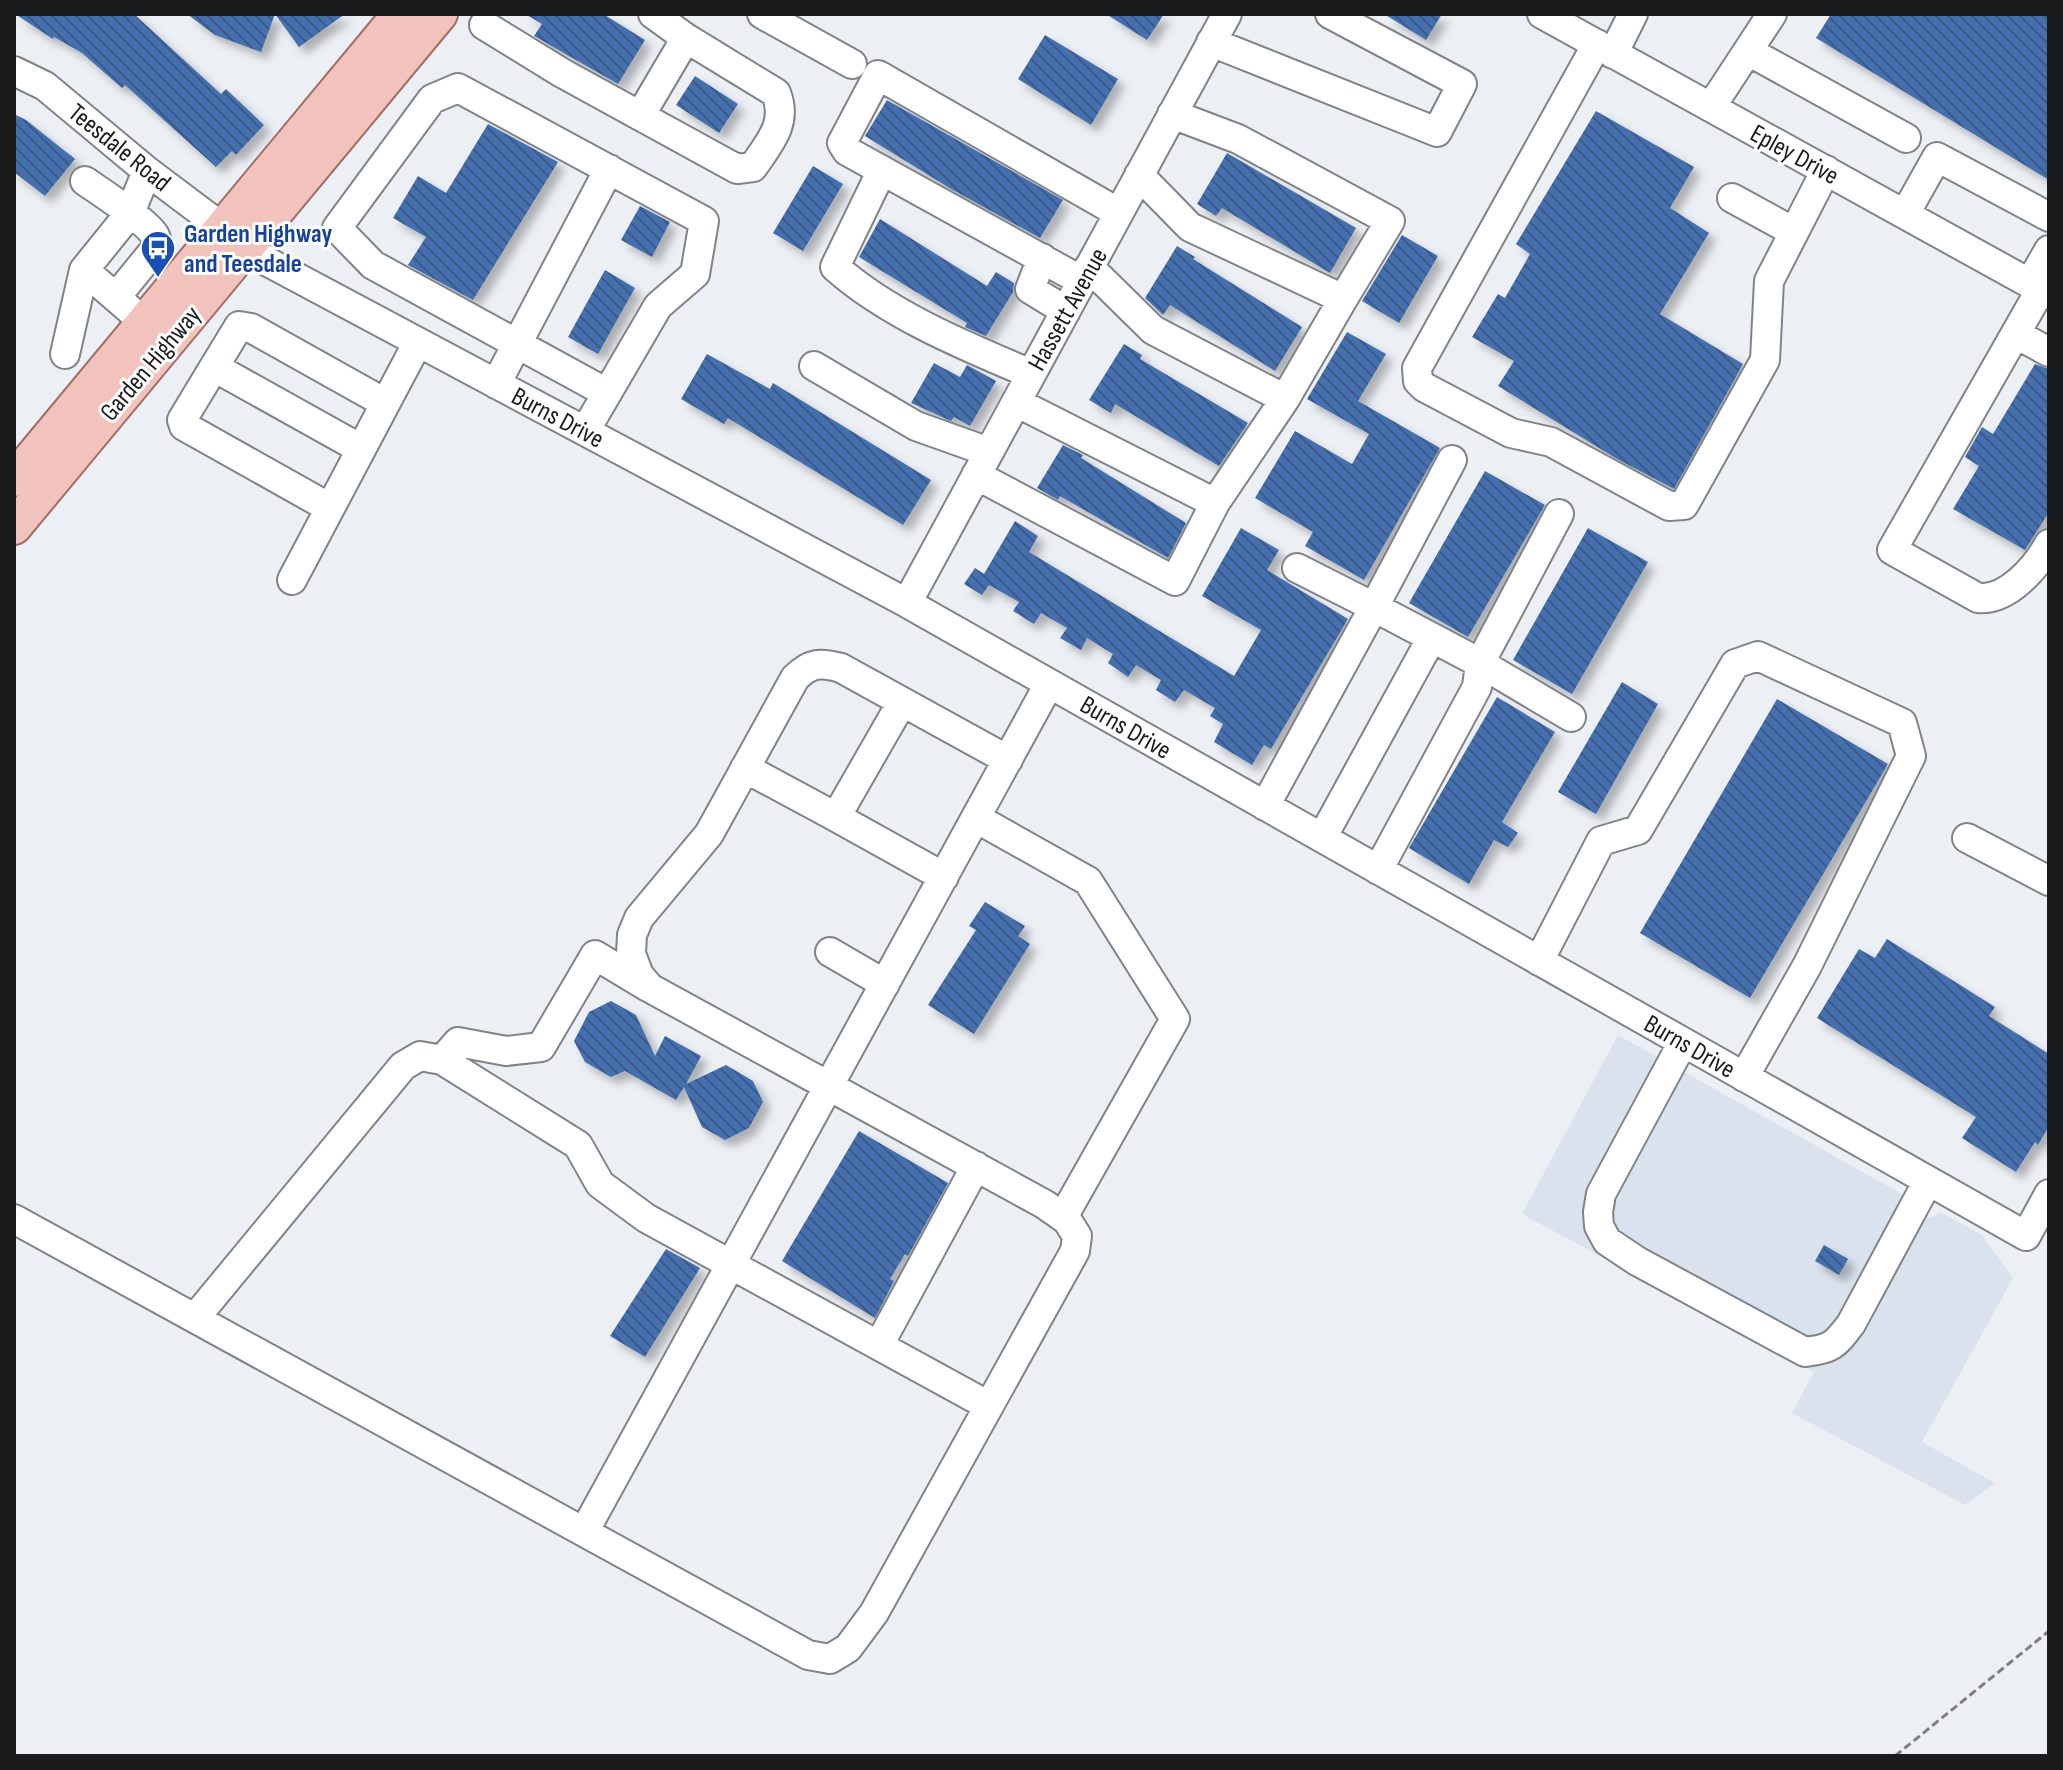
<svg xmlns="http://www.w3.org/2000/svg" width="2063" height="1770" viewBox="0 0 2063 1770" font-family="'Sofia Sans Condensed',sans-serif">
	<defs>
		<pattern id="building-back-hatch" width="6" height="6" patternUnits="userSpaceOnUse" patternTransform="scale(2)"><rect width="6" height="6" fill="#456fad"/><path d="M-1 5l2 2M0 0l6 6M5-1l2 2" fill="none" stroke="#395a8c"/></pattern>
		<filter id="shadow"><feDropShadow dx="7" dy="7" stdDeviation="4" flood-color="#0004"/></filter>
	</defs>
	<rect width="100%" height="100%" fill="#eceff4"/>
	<path fill="#dae2ed" d="M1618,1035L1904,1195L1902,1201L1930,1218L1940,1212L1982,1235L2013,1278L1922,1442L1995,1483L1965,1505L1792,1413L1814,1372L1522,1214Z"/>
	<path fill="url(#building-back-hatch)" filter="url(#shadow)" d="M15,14H134L221,94L226,89L264,125L236,155L232,151L216,167L125,85L122,88L82,53L54,37L53,39Z
		M187,14H275L261,52L215,35Z
		M275,14H345L299,47Z
		M525,14H603L645,40L618,84L534,36L542,24Z
		M1106,14H1164L1147,40Z
		M1384,14H1442L1426,40Z
		M1831,14H2049V180L1816,38Z
		M1045,35L1118,79L1091,125L1018,79Z
		M695,76L738,104L719,133L676,105Z
		M887,100L1063,200L1040,238L951,189L865,136Z
		M1596,111L1694,167L1670,208L1709,233L1660,314L1743,364L1674,489L1617,459L1498,386L1514,361L1472,337L1498,294L1505,298L1530,254L1516,244Z
		M14,114L26,120L75,159L45,196L14,172Z
		M488,124L558,162L473,300L408,265L426,237L393,218L418,176L446,193Z
		M1227,153L1356,228L1330,273L1222,208L1216,216L1197,204Z
		M813,166L843,184L803,251L773,233Z
		M640,206L670,222L652,257L621,240Z
		M880,219L987,286L996,272L1014,283L1013,292L986,336L965,327L967,323L859,257Z
		M1402,235L1438,256L1399,323L1362,301Z
		M1177,246L1195,257L1193,259L1302,327L1275,371L1170,305L1163,315L1145,298Z
		M605,270L635,288L598,354L568,337Z
		M1347,332L1386,354L1358,401L1440,448L1364,580L1305,546L1313,532L1255,498L1295,431L1352,464L1369,434L1307,399Z
		M1124,344L1142,355L1140,359L1248,423L1219,466L1115,404L1111,413L1089,400Z
		M707,354L770,389L773,383L931,480L903,525L728,418L724,424L681,399Z
		M934,363L960,377L967,365L996,381L970,426L954,417L951,421L911,403Z
		M2035,364L2049,369V512L2025,550L1953,509L1979,466L1965,457L1982,427L1993,434Z
		M1063,445L1083,455L1081,458L1186,523L1168,558L1060,496L1058,500L1037,488Z
		M1485,471L1545,505L1468,637L1409,603Z
		M1015,521L1038,536L1029,552L1234,676L1261,630L1202,596L1241,528L1279,550L1267,570L1348,619L1271,749L1264,745L1252,765L1214,742L1223,724L1210,716L1215,708L1184,690L1175,702L1156,690L1161,680L1136,665L1128,677L1108,663L1113,654L1087,638L1081,650L1060,638L1067,628L1041,613L1034,624L1013,611L1019,602L989,585L982,595L964,584L975,568L984,574Z
		M1588,528L1648,562L1572,694L1513,660Z
		M1622,682L1658,704L1596,814L1558,792Z
		M1497,697L1555,732L1502,822L1518,833L1508,847L1494,840L1469,884L1409,848Z
		M1777,699L1888,764L1750,998L1640,933Z
		M985,902L1025,926L1018,936L1030,944L974,1034L928,1005L976,930L969,926Z
		M1887,939L1995,1007L1989,1016L2049,1054V1126L2038,1145L2035,1142L2016,1172L1962,1138L1976,1117L1817,1018L1859,949L1875,958Z
		M611,1001L636,1015L655,1056L665,1036L701,1056L686,1084L726,1065L753,1081L763,1102L749,1128L725,1140L702,1127L684,1087L676,1100L625,1071L611,1077L585,1062L574,1041L589,1012Z
		M859,1131L948,1183L908,1256L905,1254L890,1279L894,1281L875,1318L782,1261Z
		M1824,1245L1848,1259L1839,1275L1815,1261Z
		M666,1249L700,1268L645,1357L610,1336Z"/>
	<g fill="none" stroke-linecap="round" stroke-linejoin="round">
		<g stroke="#808387" stroke-width="32">
			<path id="minor" d="M762,14L852,64
				M1542,14L2049,294
				M484,25L562,73L737,169L753,167C770,142 788,123 776,93L686,38L653,14
				M1211,42L1437,132L1462,84L1330,14
				M1597,44L1417,368L1418,381L1424,387L1511,433L1551,442L1669,506L1684,505L1765,360L1769,281L1826,170
				M1748,51L1906,138
				M1613,54L1633,14
				M14,71L45,86L147,171L268,262L907,603L2026,1236L2049,1194
				M1711,107L1772,14
				M640,116L686,38
				M882,170L835,267C889,315 965,346 1031,374
				M1139,175L1190,227L1343,299L1390,221L1238,139L1172,114
				M85,181C99,191 149,223 155,236C157,240 156,244 156,248L116,297
				M1732,198L1794,232
				M1905,214L1937,157L2049,217
				M1042,258L1030,289L1066,311
				M1089,267L1153,330L1285,399L1343,299
				M84,270L130,213L147,171
				M1082,281L847,151L842,143L878,75L1119,213
				M2030,283L2049,250
				M2041,289L1892,550L1978,598C2007,601 2036,568 2049,544
				M2016,334L2049,352
				M65,354L84,270L144,322
				M814,366L916,426L989,452
				M214,367L239,326L251,328L385,403
				M496,384L609,169
				M1016,402L1215,503L1285,399
				M585,431L658,306L695,274L704,221L458,88L432,99L337,228L373,265L607,393
				M976,475L1175,581L1215,503
				M330,508L184,426L182,420L214,367L361,449
				M1559,514L1480,663L1571,717
				M1297,568L1374,607L1452,460
				M292,580L418,342
				M907,603L1227,14
				M902,702L836,817L944,877
				M745,768L836,817
				M1265,806L1374,607L1480,663L1477,687L1378,870
				M976,818L1088,881L1175,1019L1063,1217
				M1322,838L1431,639
				M1967,838L2049,881
				M830,952L885,984
				M1539,961L1601,841L1638,830L1735,664L1758,656L1902,723L1911,756L1807,966L1744,1077
				M648,987L595,955L541,1047L506,1051L458,1042L442,1060L578,1145L600,1184L646,1218L989,1406
				M1683,1042L1601,1194L1598,1212L1599,1226L1607,1241L1637,1261L1805,1352C1832,1349 1835,1345 1851,1324L1928,1181
				M14,1219L584,1532L1049,684
				M195,1318L403,1066L420,1056L442,1060
				M879,1345L976,1166
				M584,1532L808,1655L830,1659L848,1648L874,1613L1075,1251L1077,1236L1067,1220L1044,1204L650,988L639,975L631,954L632,935L639,918L709,834L795,678C810,663 820,662 841,668L1008,760"/>
		</g>
		<g stroke="#a16e68" stroke-width="38">
			<path id="major" d="M14,479L400,14
				M14,527L440,14"/>
		</g>
		<path stroke="#7d7f83" stroke-width="3" stroke-dasharray="8 4" stroke-linecap="butt" d="M1895,1756L2049,1631"/>
		<use href="#minor" stroke="#fff" stroke-width="28"/>
		<use href="#major" stroke="#f2c2bd" stroke-width="34"/>
	</g>
	<defs>
		<g id="bus-pin" transform="scale(1.8)"><path d="M0 17L-7.5 6A9.5 9.5 0 1 1 7.5 6Z" fill="#1a4fb4" stroke="#fff"/><path d="M-5-6H5V4H4V6H2V4H-2V6H-4V4H-5ZM-3.5-4V0h7V-4ZM-3.5 1.2v1.5H-2V1.2ZM2 1.2v1.5H3.5V1.2Z" fill="#fff"/></g>
	</defs>
	<g fill-rule="evenodd">
		<use href="#bus-pin" x="158" y="248"/>
	</g>
	<g text-anchor="middle" stroke-width="6" stroke-linejoin="round" paint-order="stroke">
		<g font-size="26" fill="#1a1b1d" stroke="#fff">
			<text transform="translate(120 147) rotate(39)" y="9">Teesdale Road</text>
			<text transform="translate(1795 154) rotate(29)" y="9">Epley Drive</text>
			<text transform="translate(1067 309) rotate(-61)" y="9">Hassett Avenue</text>
			<text transform="translate(150 363) rotate(-50)" y="9">Garden Highway</text>
			<text transform="translate(558 417) rotate(28)" y="9">Burns Drive</text>
			<text transform="translate(1126 727) rotate(30)" y="9">Burns Drive</text>
			<text transform="translate(1690 1046) rotate(30)" y="9">Burns Drive</text>
		</g>
		<g font-size="26" font-weight="bold" fill="#164399" stroke="#fff" text-anchor="start">
			<text x="184" y="242">Garden Highway<tspan x="184" dy="30">and Teesdale</tspan></text>
		</g>
	</g>
	<rect width="2063" height="1770" fill="none" stroke="#1a1b1d" stroke-width="32"/>
</svg>
